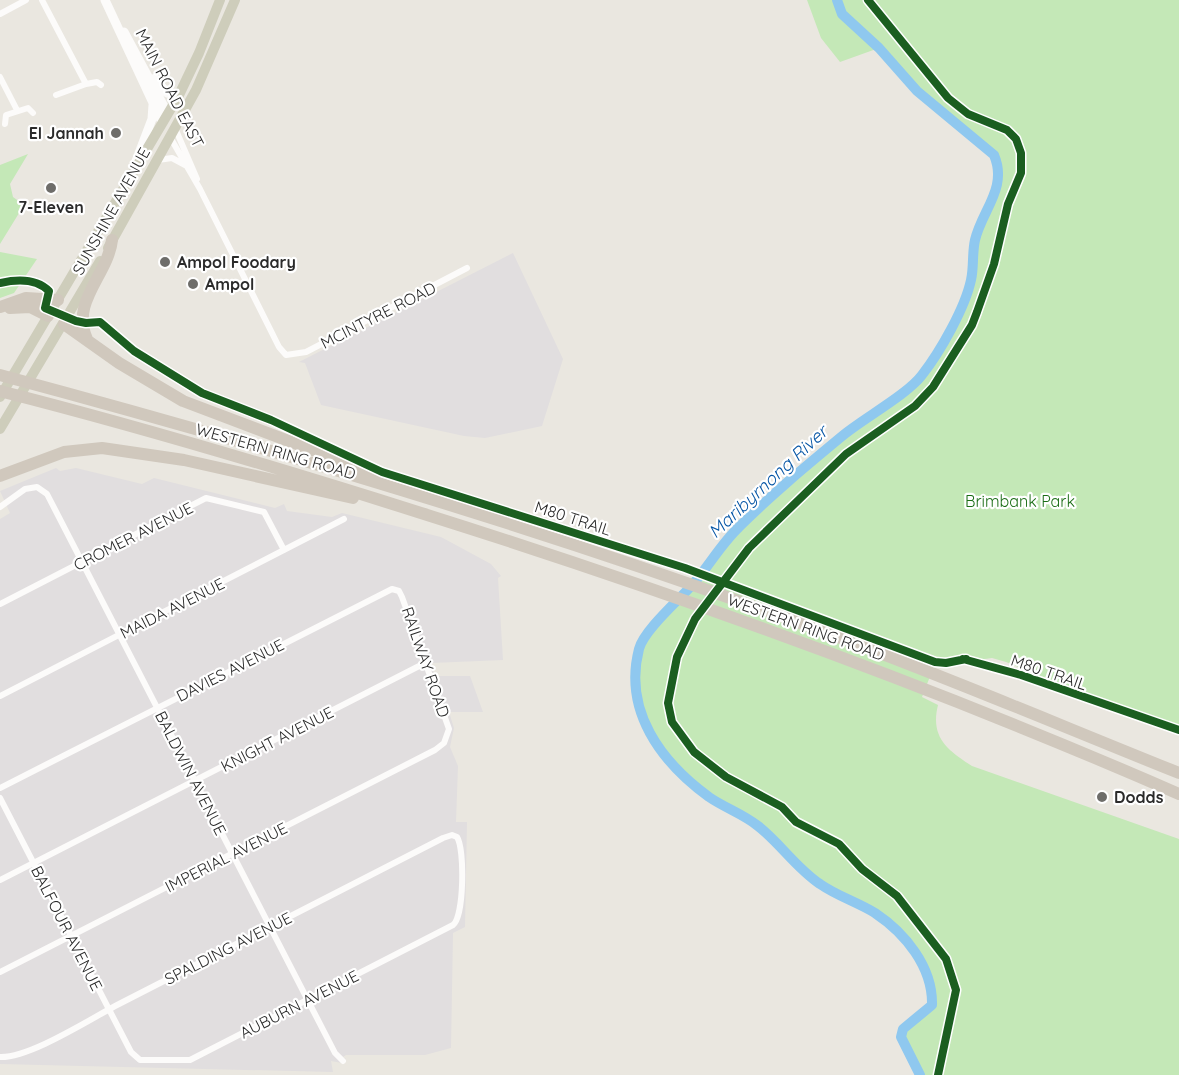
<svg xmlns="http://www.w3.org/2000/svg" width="1179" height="1075" viewBox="0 0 1179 1075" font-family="Quicksand,sans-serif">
	<rect width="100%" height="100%" fill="#eae7e0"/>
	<path fill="#e1dedf" d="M513,253L563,359L542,426L485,438L464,436L321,405L305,363L299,362Z
		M56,468L60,471L76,468L142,484L154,478L275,508L284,504L287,511L332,517L342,513L441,537L491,564L501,576L498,578L503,660L431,663L435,676H470L483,712H449L454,728L450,747L458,766L456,822H467L465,927L453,933L451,1048L425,1055H346L343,1057L346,1059L342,1063L331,1061L333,1072L0,1064V519L10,513L0,491Z"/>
	<path fill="#c4e8b7" d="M807,0H1179V732L1006,662L992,658L942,665L936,661L922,697L938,705C930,737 947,750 972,766L1179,839V1075H920L901,1037L903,1029L932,1005V994L927,971L903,938L873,912L817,882L759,826L711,798L688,780L665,757L647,731L639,714L636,693L639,649L644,637L654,625L694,583L718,550L739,527L843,435L921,376L966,295L974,268L975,239L996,194L998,165L986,146L917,91L879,48L840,62L821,38Z
		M28,154L10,184L13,197L24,205L0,244V165Z
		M0,252L37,259L14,293L0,298Z"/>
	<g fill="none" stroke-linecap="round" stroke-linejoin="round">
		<path stroke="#8fc8ef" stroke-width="10" d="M837,0L842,14L879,48L917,91L994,155C1008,188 982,210 975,240C972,253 974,267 971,280C965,308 940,352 922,375C907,395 862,419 841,437C806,466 771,495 739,527C721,544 709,566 693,584C679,600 644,630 639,649C623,711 661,762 709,797C725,808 743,814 758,826C780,843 796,868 820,884C837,896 857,902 875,913C905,933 933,967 932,1005L903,1029L901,1037L920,1075"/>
		<path stroke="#fcfbfa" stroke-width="6" d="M42,0L86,84L56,95
			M0,14L26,0
			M0,77L17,110
			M86,84L97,82L101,85
			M5,124L6,115L28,108L33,113
			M175,128L197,179
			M170,137L200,189L279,347L286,355L306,352L467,268
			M158,160L172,158L185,165
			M0,507L25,489L37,487L47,494L335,1053L343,1061
			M0,604L206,498L264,512L284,550
			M0,696L344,519
			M0,788L392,589L399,591L402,597L449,729L444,743L435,750L0,972
			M0,798L131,1052L140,1060H190L453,925C464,917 465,849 457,837L452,835L443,838C335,893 227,949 119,1004C90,1019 30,1058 0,1057
			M0,880L425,663"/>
		<path stroke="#fcfbfa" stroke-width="9" d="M105,0L162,122
			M124,32L168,114
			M155,78L167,93L179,95
			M136,161L152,119L153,105"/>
		<path stroke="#cecdbb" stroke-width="10" d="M108,248L196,90L235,0
			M0,397L179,95L199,53L220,0
			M0,429L100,261"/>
		<path stroke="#d0c8bd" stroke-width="12" d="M0,307L26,298L58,300
			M10,308L30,307L48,316
			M64,324L119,363L183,401L376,474
			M87,339C70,302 108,275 112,240
			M0,375C276,449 550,531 819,630C940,674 1059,725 1179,773
			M0,391C142,427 282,469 421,513C678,594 932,686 1179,794
			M0,476L64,452L102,448L184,460L353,498"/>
		<g stroke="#fff" stroke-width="11">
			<path id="cycleway" d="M868,0L948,98L968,114L1007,130L1016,139L1021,153V173L1008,204L994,264L977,312L972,325L933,387L915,406L846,454L749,548L695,619L677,657L668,703L672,722L694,752L726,777L782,807L796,822L839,844L862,869L897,896L946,959L956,990L938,1075
				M0,283C17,279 36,278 49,291L45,308L76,321L86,323L100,322L134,351L202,393L271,420L382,472L685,568L935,662L946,663L966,659
				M963,659L1021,675L1179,730"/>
		</g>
		<use href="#cycleway" stroke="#1b5e20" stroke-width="8"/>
	</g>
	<g fill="#6e6d6a" stroke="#fff" stroke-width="2">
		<circle cx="116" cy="133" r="6"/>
		<circle cx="51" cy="188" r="6"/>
		<circle cx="165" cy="262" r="6"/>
		<circle cx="193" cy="284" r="6"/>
		<circle cx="1102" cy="797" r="6"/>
	</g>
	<g text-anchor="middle" stroke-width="4.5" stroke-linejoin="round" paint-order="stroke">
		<g font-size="16" fill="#2b2b2b" stroke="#fff">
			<text transform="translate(170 88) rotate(63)" y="6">MAIN ROAD EAST</text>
			<text transform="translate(111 211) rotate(-61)" y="6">SUNSHINE AVENUE</text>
			<text transform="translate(378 315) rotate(-27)" y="6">MCINTYRE ROAD</text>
			<text transform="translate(276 451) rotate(16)" y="6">WESTERN RING ROAD</text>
			<text transform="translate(573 518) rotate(18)" y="6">M80 TRAIL</text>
			<text transform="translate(133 536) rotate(-27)" y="6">CROMER AVENUE</text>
			<text transform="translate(172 608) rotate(-27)" y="6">MAIDA AVENUE</text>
			<text transform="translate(806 627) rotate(20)" y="6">WESTERN RING ROAD</text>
			<text transform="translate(426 662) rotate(71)" y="6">RAILWAY ROAD</text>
			<text transform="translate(230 670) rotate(-27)" y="6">DAVIES AVENUE</text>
			<text transform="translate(1049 672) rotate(19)" y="6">M80 TRAIL</text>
			<text transform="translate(277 739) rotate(-27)" y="6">KNIGHT AVENUE</text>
			<text transform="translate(191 773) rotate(63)" y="6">BALDWIN AVENUE</text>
			<text transform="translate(226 857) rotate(-27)" y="6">IMPERIAL AVENUE</text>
			<text transform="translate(67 928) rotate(63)" y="6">BALFOUR AVENUE</text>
			<text transform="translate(228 948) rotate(-27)" y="6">SPALDING AVENUE</text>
			<text transform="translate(299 1004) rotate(-27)" y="6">AUBURN AVENUE</text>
		</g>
		<g font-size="16" font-weight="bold" fill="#2b2b2b" stroke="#fff" text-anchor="start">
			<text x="104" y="139" text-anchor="end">El Jannah</text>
			<text x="51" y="213" text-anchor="middle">7-Eleven</text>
			<text x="177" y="268">Ampol Foodary</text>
			<text x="205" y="290">Ampol</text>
			<text x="1114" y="803">Dodds</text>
		</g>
		<g font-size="16" fill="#1a6d15" stroke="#fff">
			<text x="1020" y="507">Brimbank Park</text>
		</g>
		<g font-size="18" font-style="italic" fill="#0555a5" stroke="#fff">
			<text transform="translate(768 482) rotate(-43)" y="6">Maribyrnong River</text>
		</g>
	</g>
</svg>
